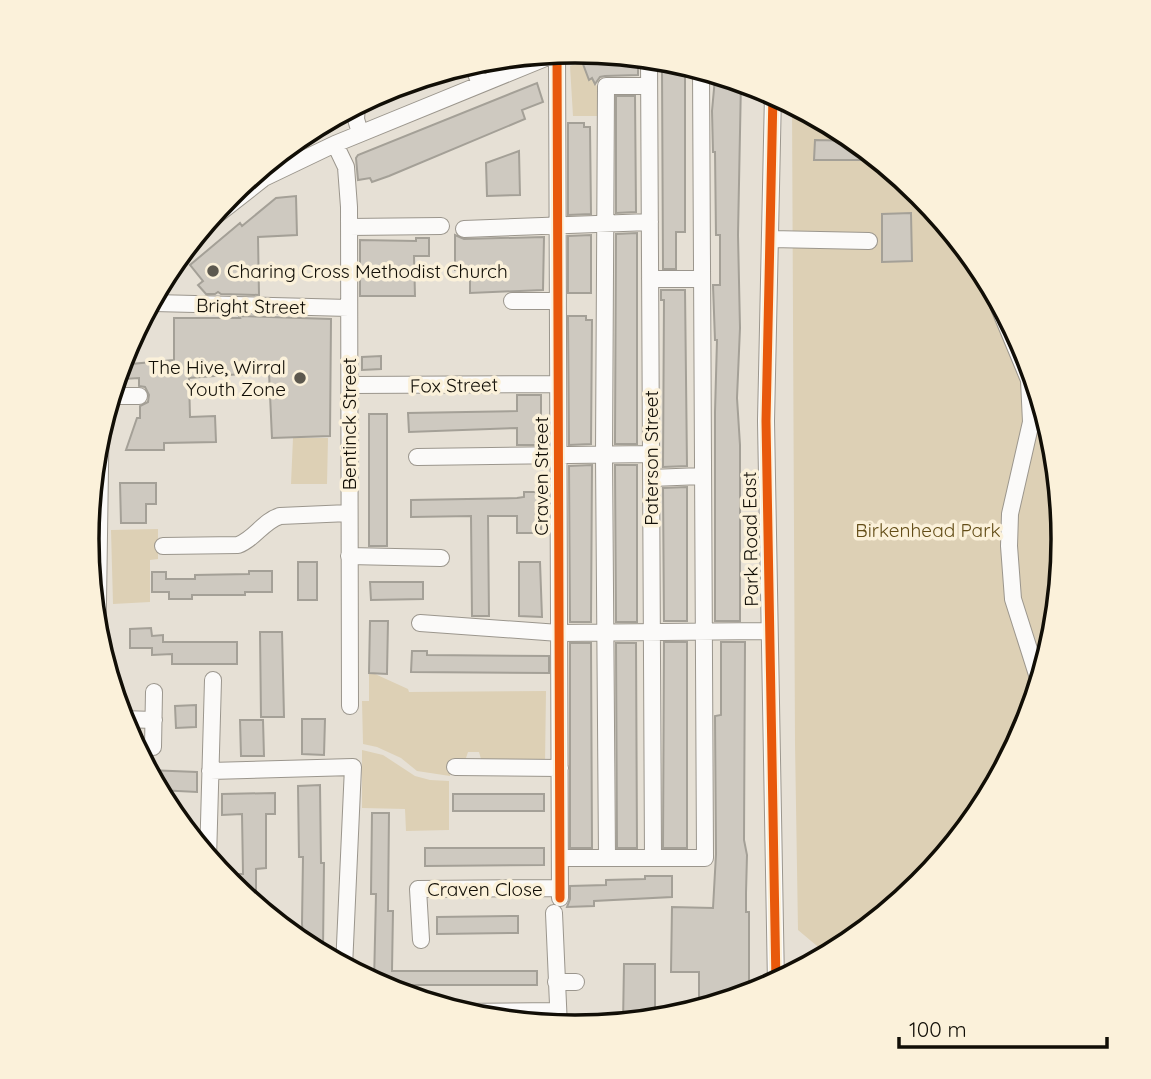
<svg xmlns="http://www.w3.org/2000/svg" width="1151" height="1079" viewBox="0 0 1151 1079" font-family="Quicksand,sans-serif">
	<rect width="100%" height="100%" fill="#e6e0d5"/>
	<path fill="#ddd0b5" d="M586,60L600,94L603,116H573L570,66Z
		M792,104L847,133L921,194L982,268L1027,353L1055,445L1064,540L1055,635L1027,727L982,811L921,885L847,946L829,956L798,930L795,743Z
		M293,438H328L327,484H291Z
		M158,529V559L150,560V602L113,604L111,530Z
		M369,673L375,674L408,689L409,692L546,691L545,764L489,765L481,759L479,752H468L465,761L450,766V776L417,771L401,758L377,747L363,744L362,701H369Z
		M362,750L383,755L415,776L430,780L449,781V830L406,831L405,809L362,808Z"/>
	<path fill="#cec9c0" stroke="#a4a097" stroke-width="2" d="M607,54L638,57V75L605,76L600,77L595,84L592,78L589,80L583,64Z
		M662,68L685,71V232H676V269H663Z
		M720,75L741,81L738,235L740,328L737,398L740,445V621H715V412L717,340H715L713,285H720V235H716L715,152H713L712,111L715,78H720Z
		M537,83L543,102L522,110L525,119L389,176L372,182L370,178L358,180L356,158L358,155Z
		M616,96H635L636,212L616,213Z
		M568,123H584V127H590L591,214L568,215Z
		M815,140L857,141L880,160H814Z
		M519,151L520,195L487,196L486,163Z
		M296,196L297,235L258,237L259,295L221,294L218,292L215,294H206L198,285L203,281L190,265L240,223L242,226L276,198Z
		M911,213L912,261L882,262V214Z
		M637,233V444H615L616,234Z
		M455,235L464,239L544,237L543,290L470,293V270H455Z
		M591,235V293H568V236Z
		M416,238H429V256H414L415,296H360V240L416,241Z
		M661,290H685L687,466L663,467L664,300H661Z
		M239,316L331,319L330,436L272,438L269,373L227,375L189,378L190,417L215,416L216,442L164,443V450H126L137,418H140V406L148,402L149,395L145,387L139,386V378L123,379L117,375L120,365L174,360V318H240Z
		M568,316H586V320H592L591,444L569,445Z
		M381,356V369L362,370V357Z
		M517,395H541V445H517V428L409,432L408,413L517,411Z
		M369,414H387V546H369Z
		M592,465L591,622H570L569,466Z
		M615,465H637V622H616Z
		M120,483H156V504H146V523H121Z
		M687,487V621H664L663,488Z
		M524,492H541V533H517V516H488L489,616H472L471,516L411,517V500L517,498L524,497Z
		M298,562H317V600H298Z
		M519,562H540L542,617L519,616Z
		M249,571H272V592H245V595H192V599H169V592H152V572H166V579H195V575L249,574Z
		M370,582H423V599L371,600Z
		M370,621H388L387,674L369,673Z
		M151,628L152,636L163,635V642H237V664H172V654L152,655V648H130V629Z
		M260,632H282L284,717H261Z
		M664,642H687V848H663Z
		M721,642H745L744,840L747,855L746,893V912H749V995L723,1003V1001H699V972H671L672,907L713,908L716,854L715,716L721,715Z
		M570,643H591L592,848H570Z
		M616,643H636L637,848H617Z
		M412,651H427V655L549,656V673L411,672Z
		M196,705V727L176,728L175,706Z
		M302,719H325L324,755L302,754Z
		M240,720H263L264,756H241Z
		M147,770L197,772V792L158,790Z
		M320,785L321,863H324L323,949L311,950L304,946L302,924L303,857H299L298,786Z
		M275,793V814H266V868L256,869V907L235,889V874H243L242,814L222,815V794Z
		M453,794H544V811H453Z
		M372,813H389L388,911H393L392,971H537V985H403L404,989H384L374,983L376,894H371Z
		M425,848H544V865L425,866Z
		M645,876H672V897L594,901V906L567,907L570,899V886L606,885V880L645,879Z
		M518,916V933L437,934V917Z
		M624,964H655V1020L623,1024Z"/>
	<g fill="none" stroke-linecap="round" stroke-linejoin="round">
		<g stroke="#9b968d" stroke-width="18">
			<path id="minor" d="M557,53L560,898
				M649,58L653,858
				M472,63L480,84
				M773,94L766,421L776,984
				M357,105L356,119L360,133
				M335,144L346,167L349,207L350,706
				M204,225L264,178L335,144L560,52
				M349,227L441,226
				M464,229L650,222
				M771,239L869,241
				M985,274L1029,380L1031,422L1010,514L1009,546L1013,599L1040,684
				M650,279H702
				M512,301H558
				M154,303L349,308
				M351,385L558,384
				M111,396H139
				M417,457L651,454
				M651,478L702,476
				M163,546L238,545C255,539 263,521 280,516L349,513
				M349,556L441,558
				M420,623L559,633L769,631
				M122,719L154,720
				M153,747L154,692
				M455,767L560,768
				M210,771L353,767L344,967
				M560,858H705L701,69
				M607,858L604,455L606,86H649
				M208,859L213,680
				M554,913L559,1027
				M421,940L418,889L560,888
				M556,982H576
				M457,1012L557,1011"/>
		</g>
		<g stroke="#9b968d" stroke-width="21">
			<path id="major" d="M96,635L99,435"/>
		</g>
		<use href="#minor" stroke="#fbfaf9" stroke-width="16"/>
		<use href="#major" stroke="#fbfaf9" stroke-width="19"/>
		<g stroke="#fbf1da" stroke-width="13">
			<path id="cycleway" d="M557,53L560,898
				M773,94L766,421L776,984"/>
		</g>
		<use href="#cycleway" stroke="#e8590c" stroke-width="9"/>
	</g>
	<g fill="#5c584e" stroke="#fbf1da" stroke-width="2.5">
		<circle cx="213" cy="271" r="7"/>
		<circle cx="300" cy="378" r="7"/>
	</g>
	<g text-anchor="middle" stroke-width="7" stroke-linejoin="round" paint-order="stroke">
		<g font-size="19" fill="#110e06" stroke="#fbf1da" text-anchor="start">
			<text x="227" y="278">Charing Cross Methodist Church</text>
			<text x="286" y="374" text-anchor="end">The Hive, Wirral<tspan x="286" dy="22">Youth Zone</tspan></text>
		</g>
		<g font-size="19" fill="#110e06" stroke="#fbf1da">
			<text transform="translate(251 306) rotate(1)" y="7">Bright Street</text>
			<text transform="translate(454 385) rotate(-1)" y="7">Fox Street</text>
			<text transform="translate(349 424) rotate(-90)" y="7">Bentinck Street</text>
			<text transform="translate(651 458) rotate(-90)" y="7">Paterson Street</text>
			<text transform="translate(541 476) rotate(-90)" y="7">Craven Street</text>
			<text transform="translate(750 539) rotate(-91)" y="7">Park Road East</text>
			<text x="485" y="896">Craven Close</text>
		</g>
		<g font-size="19" fill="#634d17" stroke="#fbf1da">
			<text x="928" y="537">Birkenhead Park</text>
		</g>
	</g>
	<path d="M0 0H1151V1079H0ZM99 539a476 476 0 1 1 952 0a476 476 0 1 1-952 0Z" fill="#fbf1da" fill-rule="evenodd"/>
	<path fill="none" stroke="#110e06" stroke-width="3.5" d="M99 539a476 476 0 1 1 952 0a476 476 0 1 1-952 0Z"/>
	<path d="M899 1037v10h208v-10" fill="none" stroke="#110e06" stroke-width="3.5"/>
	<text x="909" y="1037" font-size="21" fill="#110e06" stroke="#fbf1da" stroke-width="5" paint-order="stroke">100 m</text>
</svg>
